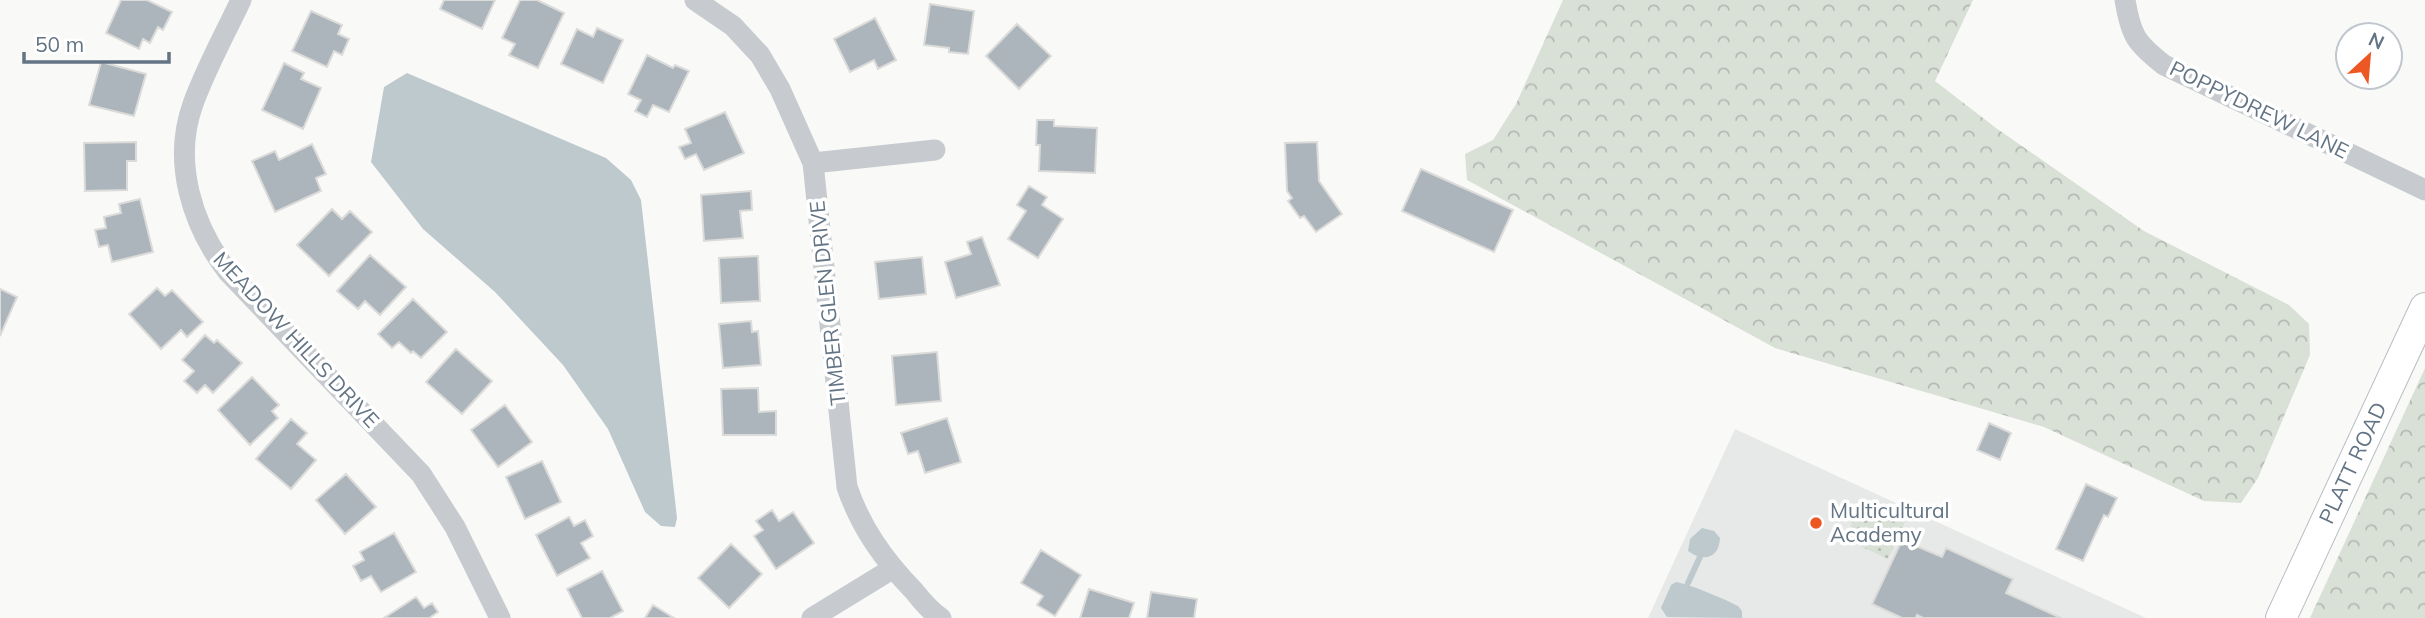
<svg xmlns="http://www.w3.org/2000/svg" width="2425" height="618" viewBox="0 0 2425 618" font-family="Mulish,sans-serif">
	<defs>
		<pattern id="grass-dots" width="8" height="8" patternUnits="userSpaceOnUse" patternTransform="scale(1.75)"><rect width="8" height="8" fill="#d9e0d6"/><path d="M2 2h.1M6 6h.1" fill="none" stroke="#b4bab3" stroke-width="1.8" stroke-linecap="round"/></pattern>
		<pattern id="forest-crowns" width="20" height="18" patternUnits="userSpaceOnUse" patternTransform="scale(1.75)"><rect width="20" height="18" fill="#d9e0d6"/><path d="M2 6a3 3 0 1 1 6 0M12 15a3 3 0 1 1 6 0" fill="none" stroke="#b4bab3"/></pattern>
	</defs>
	<rect width="100%" height="100%" fill="#f9faf7"/>
	<path fill="#e7e9e8" d="M1735,429L2146,618H1648Z"/>
	<path fill="url(#grass-dots)" d="M1862,500L1906,520L1888,559L1845,539Z"/>
	<path fill="url(#forest-crowns)" d="M1563,0H1973L1935,81L1996,128L2144,231L2289,305L2309,324L2310,355L2258,478L2241,503L2204,501L2044,427L1775,348L1467,180L1465,154L1493,140L1516,104Z
		M2425,368V618H2310Z"/>
	<path fill="#bdc9cd" d="M407,73L606,158L631,180L641,200L677,518L675,527L661,526L645,512L608,429L563,365L495,292L423,229L371,162L384,87Z
		M1702,528L1714,531L1720,538C1719,559 1703,562 1688,551L1690,539Z
		M1676,582C1692,585 1722,598 1738,606L1742,611V618L1667,617L1661,608L1671,585Z"/>
	<g fill="none" stroke-linecap="round" stroke-linejoin="round">
		<path stroke="#bdc9cd" stroke-width="6" d="M1688,583L1700,557"/>
	</g>
	<path fill="#adb5bc" stroke="#dbdbd9" stroke-width="2" d="M121,0H147L172,12L163,30L158,27L150,43L143,39L139,49L106,33Z
		M444,0H495L482,29L440,9Z
		M520,0H537L564,13L538,68L509,55L515,44L502,38Z
		M930,4L974,11L968,54L949,52V48L924,45Z
		M311,11L342,25L338,34L349,39L342,55L334,51L327,67L292,51Z
		M875,18L896,60L878,69L874,60L850,72L834,39Z
		M1017,24L1051,56L1019,89L986,56Z
		M597,28L623,40L603,83L561,64L577,29L593,37Z
		M647,55L673,68L675,65L689,71L669,112L653,105L647,117L635,111L641,100L628,94Z
		M101,62L146,74L134,116L89,105Z
		M284,63L304,73L301,79L321,88L303,129L262,110Z
		M725,112L744,153L704,170L696,154L685,159L679,147L691,143L685,129Z
		M1037,120H1054V126L1097,128L1095,173L1039,171L1040,145H1036Z
		M136,142V161H127V190L85,191L84,143Z
		M1317,142L1319,181L1342,214L1316,232L1304,216L1300,218L1288,201L1292,198L1287,191L1285,143Z
		M312,144L326,174L316,178L321,191L275,212L252,161L275,151L279,160Z
		M1421,169L1513,210L1494,252L1402,211Z
		M1029,186L1047,197L1042,205L1063,219L1038,258L1008,239L1026,211L1017,205Z
		M751,191L752,210L740,211L743,238L704,241L701,195Z
		M140,199L153,252L112,262L108,245L99,247L95,230L106,228L104,217L121,213L119,204Z
		M332,209L342,219L350,211L372,232L329,276L297,245Z
		M982,237L1000,285L956,298L945,262L971,254L967,242Z
		M370,255L406,287L380,315L365,301L358,309L337,291Z
		M758,256L760,301L721,303L719,258Z
		M922,257L926,294L879,299L875,262Z
		M157,288L165,296L172,290L203,322L187,337L181,330L161,349L129,314Z
		M0,289L17,297L0,336Z
		M413,299L447,332L421,358L413,351L411,353L399,342L392,348L378,334Z
		M751,321L752,332L758,331L761,365L723,368L719,324Z
		M205,335L214,343L217,340L242,363L213,393L205,385L197,393L184,381L194,371L182,360Z
		M456,349L492,381L462,414L426,382Z
		M937,352L941,401L896,405L892,356Z
		M252,377L279,405L272,411L278,418L250,445L218,410Z
		M758,388L759,412L776,411V435H723L721,389Z
		M505,405L532,442L498,467L471,430Z
		M947,418L961,462L925,473L918,451L908,454L901,433Z
		M291,419L307,433L297,444L316,460L291,489L256,459Z
		M1989,423L2011,433L2000,460L1977,450Z
		M542,461L561,502L525,519L506,477Z
		M346,474L376,507L345,534L316,500Z
		M2086,484L2117,498L2108,517L2104,515L2083,561L2056,549Z
		M772,510L779,521L793,512L814,543L776,569L754,536L763,530L756,521Z
		M569,517L574,526L585,520L593,536L581,543L590,558L557,576L536,535Z
		M394,533L416,572L381,592L371,576L361,581L353,566L364,560L360,552Z
		M1902,540L1942,557L1946,548L2013,579L2006,593L2061,618H1923L1917,615L1916,618H1902L1872,604Z
		M731,544L762,574L729,608L698,578Z
		M1041,550L1081,575L1055,616L1037,605L1043,596L1021,583Z
		M602,571L623,611L610,618H582L567,589Z
		M1089,589L1134,603L1129,618H1080Z
		M1151,592L1197,599L1194,618H1147Z
		M416,597L424,608L432,603L438,612L429,618H384Z
		M653,605L674,618H645Z"/>
	<g fill="none" stroke-linecap="round" stroke-linejoin="round">
		<g stroke="#b9bec3" stroke-width="32">
			<path id="secondary" d="M2281,618L2425,308"/>
		</g>
		<path stroke="#c7cbcf" stroke-width="21" d="M241,0C225,34 206,68 193,104C172,162 192,225 228,272L421,474L455,527L500,618
			M695,0L733,26L760,55L780,89L813,163L847,487C861,528 884,560 914,591C922,601 930,611 941,618
			M2125,0C2131,36 2136,43 2164,65L2425,190
			M813,163L935,150
			M812,618L892,569"/>
		<use href="#secondary" stroke="#fff" stroke-width="30"/>
	</g>
	<circle fill="#ed5723" stroke="#fff" stroke-width="2.5" cx="1816" cy="523" r="7"/>
	<g text-anchor="middle" stroke-width="7" stroke-linejoin="round" paint-order="stroke">
		<g font-size="21" fill="#637484" stroke="#fff">
			<text transform="translate(2259 110) rotate(26)" y="7">POPPYDREW LANE</text>
			<text transform="translate(828 303) rotate(-96)" y="7">TIMBER GLEN DRIVE</text>
			<text transform="translate(296 340) rotate(47)" y="7">MEADOW HILLS DRIVE</text>
			<text transform="translate(2353 463) rotate(-65)" y="7">PLATT ROAD</text>
		</g>
		<g font-size="21" fill="#637484" stroke="#fff" text-anchor="start">
			<text x="1830" y="518">Multicultural<tspan x="1830" dy="24">Academy</tspan></text>
		</g>
	</g>
	<g transform="translate(2369 56) rotate(26)"><circle r="33" fill="#ffffff" stroke="#c1c7ce" stroke-width="2"/>
	<path d="M0-5L12 26L0 18L-12 26Z" fill="#ed5723"/>
	<text y="-10" font-size="19" font-weight="bold" text-anchor="middle" fill="#637484">N</text>
	</g>
	<path d="M24 52v10h145v-10" fill="none" stroke="#637484" stroke-width="3.5"/>
	<text x="35" y="52" font-size="21" fill="#637484" stroke="#ffffff" stroke-width="5" paint-order="stroke">50 m</text>
</svg>
